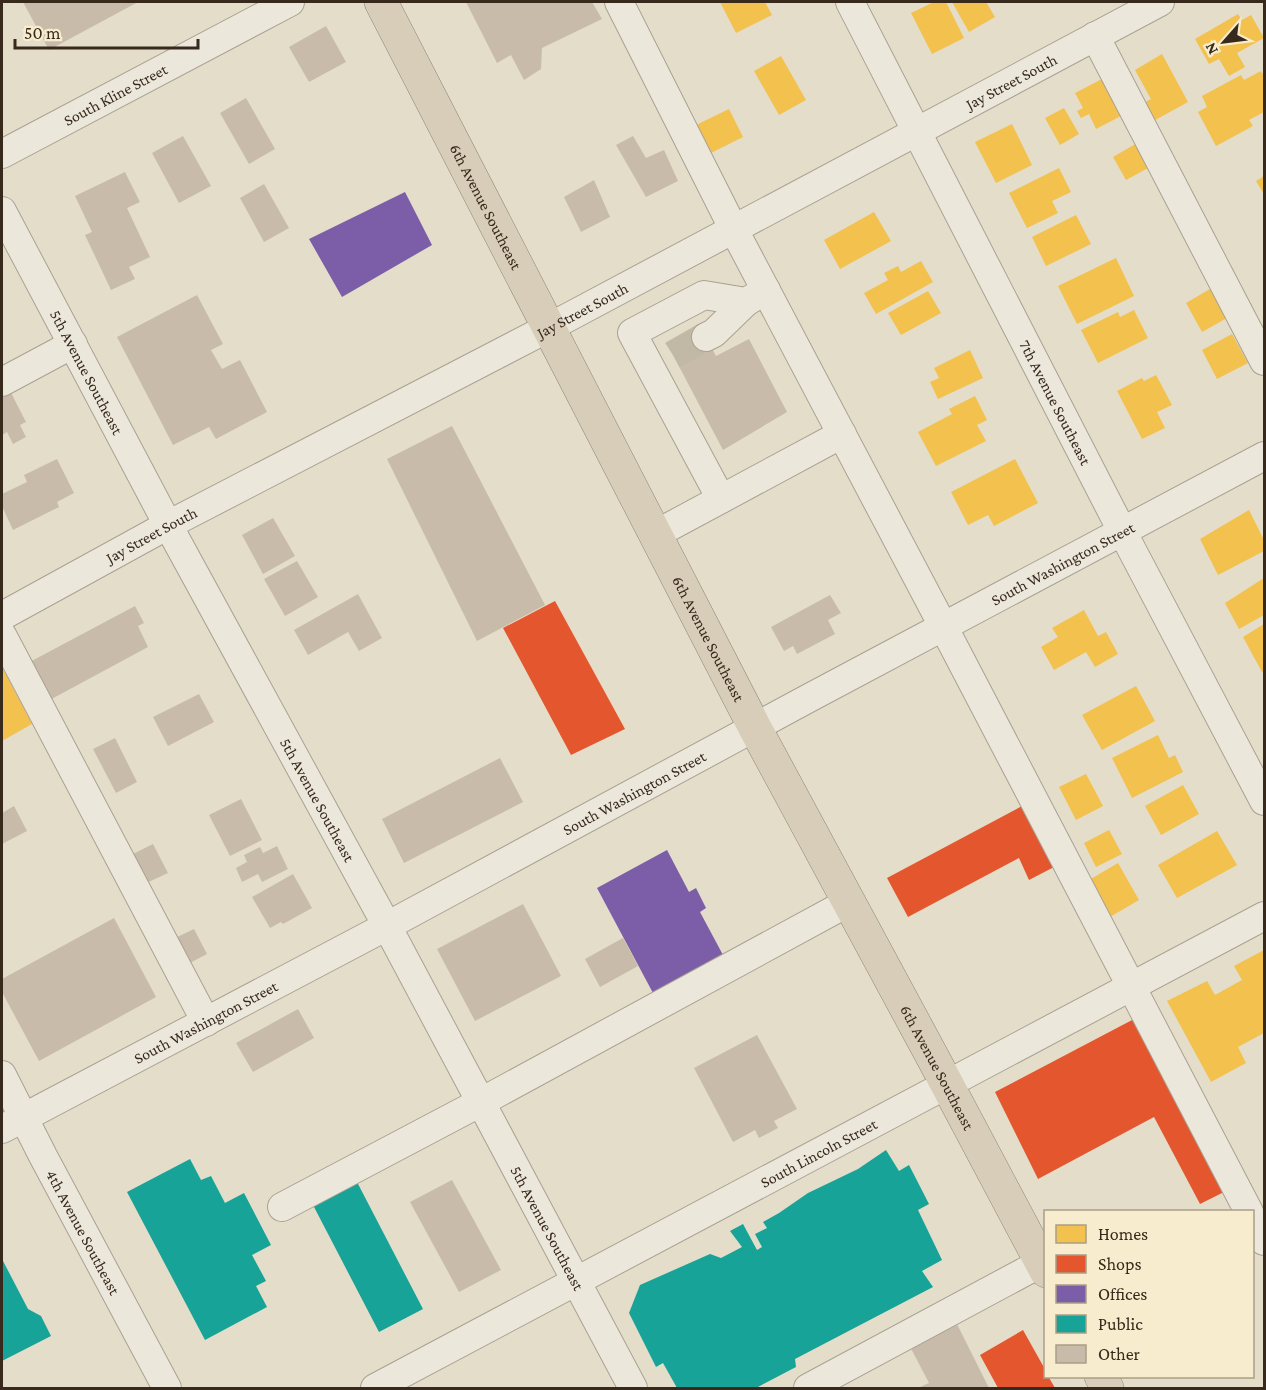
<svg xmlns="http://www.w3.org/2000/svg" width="1266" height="1390" viewBox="0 0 1266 1390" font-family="'Crimson Pro',serif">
	<rect width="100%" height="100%" fill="#e4ddc9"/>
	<path fill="#f2c14e" d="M720,2H765L772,15L736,33Z
		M934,2H946L964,38L932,54L911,13Z
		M952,2H986L995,17L969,32Z
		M1238,14L1242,20L1251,15L1264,38L1237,53L1245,67L1229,76L1219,59L1209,64L1195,39Z
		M1162,54L1188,102L1148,124L1138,106L1151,99L1135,70Z
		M781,56L806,100L779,115L754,71Z
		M1261,71L1264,76V112L1249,120L1253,126L1216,146L1198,112L1207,107L1202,96L1241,75L1244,80Z
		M1102,79L1121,116L1096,129L1089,114L1081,118L1077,111L1083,108L1075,93Z
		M1064,108L1079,134L1060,145L1045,118Z
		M729,109L743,137L709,154L694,126Z
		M1012,124L1032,165L996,183L975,142Z
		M1137,143L1150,167L1126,180L1113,157Z
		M1059,168L1071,192L1052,201L1058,213L1027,228L1009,193Z
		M1264,176V194L1256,181Z
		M874,212L891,241L840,269L824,240Z
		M1076,215L1091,244L1046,266L1032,237Z
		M1116,258L1134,296L1077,324L1058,286Z
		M921,261L933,282L876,314L864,293L888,280L884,273L898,266L901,272Z
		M1210,289L1227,318L1202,332L1186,303Z
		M928,291L941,313L901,335L888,313Z
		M1134,310L1148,338L1098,363L1081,330L1118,312L1120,317Z
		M1232,334L1248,363L1217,379L1202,350Z
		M970,350L983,378L938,399L930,382L939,378L934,368Z
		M1156,375L1172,405L1157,412L1165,428L1142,439L1117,391L1142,378L1144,381Z
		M975,396L987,420L977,425L986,441L936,466L918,432L952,414L949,409Z
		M1015,459L1038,503L994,526L988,515L968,525L951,492Z
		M1249,510L1264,540V551L1218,575L1200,539Z
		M1264,578V615L1239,629L1225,603Z
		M1084,610L1098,636L1106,632L1118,654L1095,667L1086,652L1054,670L1041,647L1058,637L1052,628Z
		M1264,624V671L1262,672L1243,637Z
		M2,667L32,724L2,741Z
		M1136,686L1155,721L1102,750L1082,715Z
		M1158,735L1169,758L1175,755L1183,772L1132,798L1112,758Z
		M1086,774L1103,806L1076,820L1059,787Z
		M1183,785L1199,814L1161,835L1145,806Z
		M1109,830L1122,854L1096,867L1084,843Z
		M1217,831L1237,865L1177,898L1158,865Z
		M1118,863L1139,900L1110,917L1089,880Z
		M1264,950V1033L1238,1047L1246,1063L1211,1082L1167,1001L1207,981L1215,995L1242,980L1234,966Z"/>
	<path fill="#e4572e" d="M555,601L625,729L571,755L503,628Z
		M1022,806L1054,867L1029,880L1019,858L908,917L887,878Z
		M1134,1019L1224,1192L1200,1204L1154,1117L1038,1179L995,1092Z
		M1023,1330L1046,1371V1376H1048L1055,1388H998L980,1355Z"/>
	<path fill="#7b5ea7" d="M405,192L432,245L342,297L309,239Z
		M667,850L689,892L696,888L706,908L700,912L723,955L653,993L597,888Z"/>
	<path fill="#17a398" d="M886,1150L899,1171L909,1165L929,1204L918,1210L942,1260L922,1271L933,1287L795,1359L796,1367L756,1388H677L663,1363L656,1367L629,1313L640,1285L710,1254L721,1258L742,1247L730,1231L743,1224L757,1250L762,1247L755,1234L767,1228L763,1222L779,1213L808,1193L858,1169Z
		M190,1159L201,1180L211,1176L225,1203L244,1193L271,1245L252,1255L266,1281L256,1286L267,1307L205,1340L127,1192Z
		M357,1182L423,1309L379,1332L313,1205Z
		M2,1259L28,1309L41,1316L51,1336L2,1361Z"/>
	<path fill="#c8bbaa" d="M23,2H138L49,50Z
		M466,2H592L602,19L542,48L541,69L524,80L511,55L497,63Z
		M326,26L346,62L309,82L289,47Z
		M246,98L275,149L249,164L220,113Z
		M183,136L211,186L179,203L152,153Z
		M633,136L646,158L664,150L678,181L646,197L616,145Z
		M125,172L140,202L127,208L150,257L129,267L135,279L111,290L85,235L92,232L75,196Z
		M594,180L610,217L581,232L564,197Z
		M264,184L289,228L264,242L240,198Z
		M197,295L223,344L211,350L222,369L240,360L267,412L216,439L209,427L173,445L117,337Z
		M698,324L716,356L749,339L787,412L723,450L673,355L665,343Z
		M8,387L26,422L20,425L26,437L13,444L7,432L2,435V391Z
		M452,426L545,605L477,641L387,459Z
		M57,459L74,493L57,502L59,507L13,530L2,506V494L27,482L24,475Z
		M273,518L295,556L263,574L242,535Z
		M297,561L318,597L285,616L264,579Z
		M358,594L382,638L359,651L348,632L308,655L294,630Z
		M830,595L841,613L828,620L835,634L797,654L793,646L784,651L771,627Z
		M135,606L144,623L138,626L148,647L46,702L26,664Z
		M199,694L214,722L168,746L153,717Z
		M115,738L137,782L116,793L93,749Z
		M500,758L523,802L404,863L382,819Z
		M241,799L262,840L230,856L209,815Z
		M14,806L27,831L2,844V813Z
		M153,844L168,873L142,885L127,857Z
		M277,846L288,869L262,882L258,874L242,882L236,868L247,862L244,855L260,847L263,853Z
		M293,874L312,908L283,924L281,922L270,928L252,897Z
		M523,904L561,976L475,1021L437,949Z
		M114,918L156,997L39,1061L2,992V979Z
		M194,929L207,954L184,966L171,940Z
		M623,938L638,966L600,987L585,959Z
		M298,1009L314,1038L253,1072L236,1043Z
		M757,1035L797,1109L774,1121L778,1128L759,1138L755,1130L733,1142L694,1068Z
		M452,1180L501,1270L459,1292L410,1202Z
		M951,1312L989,1388H918L929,1383L905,1337Z"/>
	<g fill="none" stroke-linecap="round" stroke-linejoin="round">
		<path stroke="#c1b9a6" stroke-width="28" stroke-dasharray="28 14" stroke-linecap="butt" d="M673,355L706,337"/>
		<g stroke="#a9a193" stroke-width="30">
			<g id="minor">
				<path d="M619,2L733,228L943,626L1249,1212"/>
				<path id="s1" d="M850,2L1122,531L1264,801"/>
				<path d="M1095,36L1264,361"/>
				<path id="s2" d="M2,154L290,2"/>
				<path id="s3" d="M2,211L168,525L387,926L633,1388"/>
				<path d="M706,337L714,333L746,302"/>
				<path d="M2,382L73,344"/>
				<path d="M721,499L632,333L704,295L746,302L766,290"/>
				<path d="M656,534L842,434"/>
				<path id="s4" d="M2,616L168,525L550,327L1160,2"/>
				<path d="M2,635L206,1022"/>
				<path id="s5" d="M2,1075L43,1156L167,1388"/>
				<path id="s6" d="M2,1129L387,926L809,698L1264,456"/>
				<path d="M282,1207L481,1102L849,902"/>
				<path d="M1252,1218L1264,1241"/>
				<path id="s7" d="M375,1388L1264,916"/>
				<path d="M808,1388L1041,1263"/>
			</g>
		</g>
		<g stroke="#8e8779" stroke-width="34">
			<g id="highway">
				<path id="s8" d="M381,2L755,728L933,1058L1046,1271"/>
				<path d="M1101,1376L1107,1388"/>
			</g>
		</g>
		<use href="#minor" stroke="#ece7db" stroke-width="28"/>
		<use href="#highway" stroke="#d8cdb9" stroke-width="33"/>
	</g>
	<g text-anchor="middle" stroke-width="6" stroke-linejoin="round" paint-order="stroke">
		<g font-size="16" fill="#37291b" stroke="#f7eccd">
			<text dy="6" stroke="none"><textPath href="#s4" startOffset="1142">Jay Street South</textPath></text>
			<text dy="6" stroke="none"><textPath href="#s2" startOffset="128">South Kline Street</textPath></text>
			<text dy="6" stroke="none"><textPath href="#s8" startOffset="230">6th Avenue Southeast</textPath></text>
			<text dy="6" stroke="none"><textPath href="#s4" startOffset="656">Jay Street South</textPath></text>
			<text dy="6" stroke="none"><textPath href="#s3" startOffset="182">5th Avenue Southeast</textPath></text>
			<text dy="6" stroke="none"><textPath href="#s1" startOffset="450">7th Avenue Southeast</textPath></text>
			<text dy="6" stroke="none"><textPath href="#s4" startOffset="170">Jay Street South</textPath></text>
			<text dy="6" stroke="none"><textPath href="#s6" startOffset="1202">South Washington Street</textPath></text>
			<text dy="6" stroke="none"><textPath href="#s8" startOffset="716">6th Avenue Southeast</textPath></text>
			<text dy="6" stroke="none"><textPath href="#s6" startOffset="716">South Washington Street</textPath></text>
			<text dy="6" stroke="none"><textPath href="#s3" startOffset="668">5th Avenue Southeast</textPath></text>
			<text dy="6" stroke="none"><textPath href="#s6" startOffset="230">South Washington Street</textPath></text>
			<text dy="6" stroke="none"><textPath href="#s8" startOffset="1202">6th Avenue Southeast</textPath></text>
			<text dy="6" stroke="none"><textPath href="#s7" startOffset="502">South Lincoln Street</textPath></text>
			<text dy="6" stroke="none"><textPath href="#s3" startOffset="1154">5th Avenue Southeast</textPath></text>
			<text dy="6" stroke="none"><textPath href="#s5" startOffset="177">4th Avenue Southeast</textPath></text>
		</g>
	</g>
	<rect width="1266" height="1390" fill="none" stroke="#37291b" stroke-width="6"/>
	<rect x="1044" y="1210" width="210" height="168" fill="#f7eccd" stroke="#aa9e86" stroke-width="1.5"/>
	<rect x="1056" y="1225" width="30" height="18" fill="#f2c14e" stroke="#aa9e86" stroke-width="1.5"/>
	<text x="1098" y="1240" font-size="18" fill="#37291b">Homes</text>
	<rect x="1056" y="1255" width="30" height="18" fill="#e4572e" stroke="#aa9e86" stroke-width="1.5"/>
	<text x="1098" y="1270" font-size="18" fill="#37291b">Shops</text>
	<rect x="1056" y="1285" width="30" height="18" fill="#7b5ea7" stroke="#aa9e86" stroke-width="1.5"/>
	<text x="1098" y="1300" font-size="18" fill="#37291b">Offices</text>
	<rect x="1056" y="1315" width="30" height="18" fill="#17a398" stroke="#aa9e86" stroke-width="1.5"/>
	<text x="1098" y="1330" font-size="18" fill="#37291b">Public</text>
	<rect x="1056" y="1345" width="30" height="18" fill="#c8bbaa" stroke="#aa9e86" stroke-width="1.5"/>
	<text x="1098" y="1360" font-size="18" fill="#37291b">Other</text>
	<g transform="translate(1224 42) rotate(242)" stroke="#f7eccd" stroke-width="4.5" paint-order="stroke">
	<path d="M0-4.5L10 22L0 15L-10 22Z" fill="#37291b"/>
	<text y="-9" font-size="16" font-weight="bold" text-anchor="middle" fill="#37291b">N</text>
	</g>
	<path d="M15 39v9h183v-9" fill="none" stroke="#37291b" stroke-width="3"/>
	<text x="24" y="39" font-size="18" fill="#37291b" stroke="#f7eccd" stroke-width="4.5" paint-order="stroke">50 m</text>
</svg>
